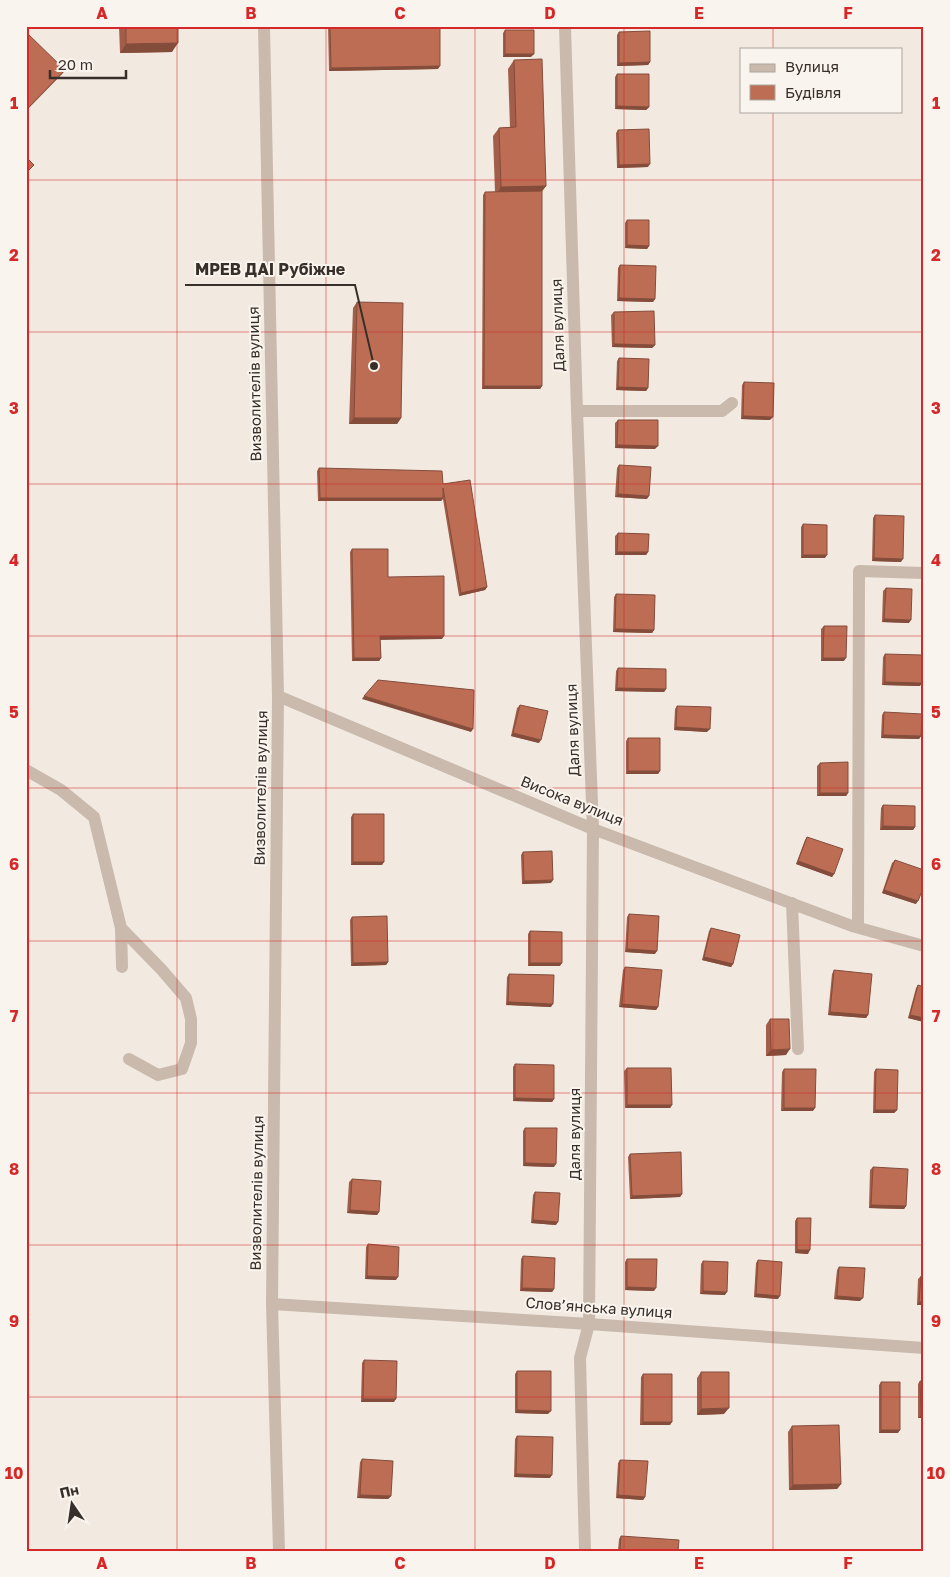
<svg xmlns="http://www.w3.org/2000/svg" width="950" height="1577" viewBox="0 0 950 1577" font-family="'Golos Text',sans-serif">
	<rect width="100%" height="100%" fill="#f2eae1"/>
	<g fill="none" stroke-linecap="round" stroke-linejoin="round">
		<path stroke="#c9baad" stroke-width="12" d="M565,26L577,411L593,829L589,1324L580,1358L585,1551
			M577,411H722L732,403
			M26,770L61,790L94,817L121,928L161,969L186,998L191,1019V1043L182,1069L158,1075L129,1059
			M792,903L798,1049
			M858,927L859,571L924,573
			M121,928L122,967"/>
		<path stroke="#c9baad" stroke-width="12" d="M278,696L593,829L852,926L924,946
			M272,1304L589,1324L924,1348"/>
		<path stroke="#c9baad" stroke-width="12" d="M264,26L278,696L272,1304L279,1551"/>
	</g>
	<path fill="#a25e48" d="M119,26H178L172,52L120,53Z
		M328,26H440L438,69L329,71Z
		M505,30L531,57H503V33Z
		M619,32L650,62L648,65L617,66V35Z
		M514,60L546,186L542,191V386L540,389H482L483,195L485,192H495L493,136L499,128L510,127L508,69Z
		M617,74L649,107L646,110L615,109V77Z
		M618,130L648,167L617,168L616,133Z
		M627,220L649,246L647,249L625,248V223Z
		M620,265L655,299L653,302L617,301L618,268Z
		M357,302L401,418L397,424H349L353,308Z
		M614,312L655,345L652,348L612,347L611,315Z
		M619,358L648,388L646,391L616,390L617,361Z
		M744,382L770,420L741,419L742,385Z
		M618,420L655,449L615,448V423Z
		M619,465L647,499L615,497L617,468Z
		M319,468L443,484L487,587L485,590L459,596L443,499L441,501H318L317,471Z
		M875,515L901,562L872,561L873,518Z
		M803,524L825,558H801V527Z
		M618,533L648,552L646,555H615V536Z
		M352,549L388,577L442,639H380L381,658L379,661H352L350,552Z
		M886,588L909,623L882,622L883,591Z
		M616,594L654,630L652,633L613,632L614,597Z
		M824,626L844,661H821V629Z
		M885,654L920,686L882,685L883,657Z
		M618,668L666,689L664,692L615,691L616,671Z
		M520,705L539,743L511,736L517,708Z
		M677,706L707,732L674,730L675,709Z
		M884,712L921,736L919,739L881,738L882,715Z
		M628,738L660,771L658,774H626V741Z
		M820,763L848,793L846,796H817V766Z
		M883,805L915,827L913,830H880L881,808Z
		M353,814L382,865H351V817Z
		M807,837L834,874L832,877L796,864L805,840Z
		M523,852L551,883L522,884L521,855Z
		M895,860L916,904L882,893L892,863Z
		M629,914L655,954L625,952L627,917Z
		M352,917L388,962L386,965L351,966L350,920Z
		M711,928L733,964L731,967L702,960L709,931Z
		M530,931L560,966H528V934Z
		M625,967L658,1007L656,1010L619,1007L623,970Z
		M834,970L868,1015L866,1018L828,1015L832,974Z
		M509,974L551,1007L506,1005L507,977Z
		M918,985L924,1022L908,1018L916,988Z
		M770,1019L786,1055L766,1056V1025Z
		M515,1064L554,1099L552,1102L513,1101V1067Z
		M627,1068L672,1105L670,1108H625L624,1071Z
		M784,1069L813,1111H781L782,1072Z
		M876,1069L897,1110L894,1113H873L874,1072Z
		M525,1128L554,1167L523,1166V1131Z
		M630,1154L682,1194L680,1197L630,1199L628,1157Z
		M873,1167L906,1206L904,1209L869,1208L870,1170Z
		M352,1179L379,1212L377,1215L347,1213L349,1182Z
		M535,1192L556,1225L531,1223L533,1195Z
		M797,1218L808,1254L795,1253V1221Z
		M368,1244L396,1280L365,1279L366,1247Z
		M523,1256L554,1289L552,1292L520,1291L521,1259Z
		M627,1259L654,1291L625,1290V1262Z
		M758,1260L778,1299L754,1297L756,1263Z
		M703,1261L725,1295L700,1294L701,1264Z
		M839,1267L860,1301L834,1299L837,1270Z
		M921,1276L924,1305H917L918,1279Z
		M364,1360L394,1402H361L362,1363Z
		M517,1371L548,1414L515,1413V1374Z
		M701,1372L724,1414L697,1415V1378Z
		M643,1374L670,1425H640L641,1377Z
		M920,1381H924V1418H918V1384Z
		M881,1382L898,1433H879V1385Z
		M792,1426L841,1484L837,1489L789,1490L788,1432Z
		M517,1436L550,1478L514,1477L515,1439Z
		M362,1459L391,1496L388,1499L357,1498L360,1462Z
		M620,1460L645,1497L643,1500L616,1498L618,1463Z
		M621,1536L678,1551H618L619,1539Z"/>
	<path fill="#844c3b" d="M178,43L172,52L120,53L126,44Z
		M505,54H534L531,57H503Z
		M650,62L648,65L617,66L619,63Z
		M440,66L438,69L329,71L331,68Z
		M65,70L63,73L26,111V110Z
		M617,106L649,107L646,110L615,109Z
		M650,164L648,167L617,168L619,165Z
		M546,186L540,194L495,196L501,187Z
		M627,245L649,246L647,249L625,248Z
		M619,298L655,299L653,302L617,301Z
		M614,344L655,345L652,348L612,347Z
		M484,386H542L540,389H482Z
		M618,387L648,388L646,391L616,390Z
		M743,416L773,417L770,420L741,419Z
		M354,418H401L397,424H349Z
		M617,445L658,446L655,449L615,448Z
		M618,494L649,496L647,499L615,497Z
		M320,498H443L441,501H318Z
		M617,552H648L646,555H615Z
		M803,555H827L825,558H801Z
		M874,558L903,559L901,562L872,561Z
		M487,587L485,590L459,596L461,593Z
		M884,619L911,620L909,623L882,622Z
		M615,629L654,630L652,633L613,632Z
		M380,636H444L442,639L378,640Z
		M354,658H381L379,661H352Z
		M823,658H846L844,661H821Z
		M885,682L922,683L920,686L882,685Z
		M617,688L666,689L664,692L615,691Z
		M364,696L473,729L471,732L362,699Z
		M676,727L710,729L707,732L674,730Z
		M513,733L541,740L539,743L511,736Z
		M883,735L921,736L919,739L881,738Z
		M628,771H660L658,774H626Z
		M820,793H848L846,796H817Z
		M883,826L915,827L913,830H880Z
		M798,861L834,874L832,877L796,864Z
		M353,862H384L382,865H351Z
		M553,880L551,883L522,884L524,881Z
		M884,890L918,901L916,904L882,893Z
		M627,949L657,951L655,954L625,952Z
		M704,957L733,964L731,967L702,960Z
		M388,962L386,965L351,966L353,963Z
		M530,963H562L560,966H528Z
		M508,1002L553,1004L551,1007L506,1005Z
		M622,1004L658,1007L656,1010L619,1007Z
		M830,1012L868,1015L866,1018L828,1015Z
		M910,1015L924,1018V1022L908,1018Z
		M790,1049L786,1055L766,1056L771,1050Z
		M515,1098L554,1099L552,1102L513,1101Z
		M627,1105H672L670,1108H625Z
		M784,1108H815L813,1111H781Z
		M875,1110H897L894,1113H873Z
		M525,1163L556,1164L554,1167L523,1166Z
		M682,1194L680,1197L630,1199L632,1196Z
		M871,1205L906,1206L904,1209L869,1208Z
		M350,1210L379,1212L377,1215L347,1213Z
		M533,1220L558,1222L556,1225L531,1223Z
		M797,1250H810L808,1254L795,1253Z
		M367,1276L398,1277L396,1280L365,1279Z
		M627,1287L656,1288L654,1291L625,1290Z
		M522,1288L554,1289L552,1292L520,1291Z
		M703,1291L727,1292L725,1295L700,1294Z
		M756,1294L780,1296L778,1299L754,1297Z
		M837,1296L863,1298L860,1301L834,1299Z
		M919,1302H924V1305H917Z
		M363,1399H396L394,1402H361Z
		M729,1408L724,1414L697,1415L701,1409Z
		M517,1410L551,1411L548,1414L515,1413Z
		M921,1415H924V1418H918Z
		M643,1422H672L670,1425H640Z
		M881,1430H900L898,1433H879Z
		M516,1474L552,1475L550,1478L514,1477Z
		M841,1484L837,1489L789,1490L793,1485Z
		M360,1495L391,1496L388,1499L357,1498Z
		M618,1495L645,1497L643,1500L616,1498Z"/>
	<path fill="#bc6d54" stroke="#844c3b" d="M126,26H178V43L126,44Z
		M330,26H440V66L331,68Z
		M505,30H534V54H505Z
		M650,31V62L619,63V32Z
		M26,32L65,70L26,110Z
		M542,59L546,186L501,187L499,128L516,127L514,60Z
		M617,74H649V107L617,106Z
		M649,129L650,164L619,165L618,130Z
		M26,157L34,165L26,173Z
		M542,191V386H484L485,192Z
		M627,220H649V246L627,245Z
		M620,265L656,266L655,299L619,298Z
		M357,302L403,303L401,418H354Z
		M654,311L655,345L614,344V312Z
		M619,358L649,359L648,388L618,387Z
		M744,382L774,383L773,417L743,416Z
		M618,420H658V446L617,445Z
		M619,465L651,467L649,496L618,494Z
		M319,468L442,471L443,484L470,480L487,587L461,593L443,488V498H320Z
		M875,515L904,516L903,559L874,558Z
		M803,524L827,525V555H803Z
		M618,533L649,534L648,552H617Z
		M352,549H388V577L444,576V636H380L381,658H354Z
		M886,588L912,589L911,620L884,619Z
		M616,594L655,595L654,630L615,629Z
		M824,626H847L846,658H823Z
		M885,654L923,655L922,683L885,682Z
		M618,668L666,669V689L617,688Z
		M378,680L474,690L473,729L364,696Z
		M520,705L548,711L541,740L513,733Z
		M677,706L711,707L710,729L676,727Z
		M884,712L922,714L921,736L883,735Z
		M628,738H660V771H628Z
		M848,762V793H820V763Z
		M883,805L915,806V827L883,826Z
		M353,814H384V862H353Z
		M807,837L843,849L834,874L798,861Z
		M552,851L553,880L524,881L523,852Z
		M895,860L924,870V886L918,901L884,890Z
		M629,914L659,916L657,951L627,949Z
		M387,916L388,962L353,963L352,917Z
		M711,928L740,935L733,964L704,957Z
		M530,931L562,932V963H530Z
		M625,967L662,970L658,1007L622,1004Z
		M834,970L872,974L868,1015L830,1012Z
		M509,974L554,975L553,1004L508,1002Z
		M918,985L924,987V1018L910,1015Z
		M770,1019H789L790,1049L771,1050Z
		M515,1064L554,1065V1099L515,1098Z
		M627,1068H671L672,1105H627Z
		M784,1069H816L815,1108H784Z
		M876,1069L898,1070L897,1110H875Z
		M525,1128H557L556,1164L525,1163Z
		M681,1152L682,1194L632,1196L630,1154Z
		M873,1167L908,1169L906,1206L871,1205Z
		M352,1179L381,1181L379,1212L350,1210Z
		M535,1192L560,1193L558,1222L533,1220Z
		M797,1218H811L810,1250H797Z
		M368,1244L399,1247L398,1277L367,1276Z
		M523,1256L555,1258L554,1289L522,1288Z
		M627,1259H657L656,1288L627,1287Z
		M758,1260L782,1262L780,1296L756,1294Z
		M703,1261L728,1262L727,1292L703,1291Z
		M839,1267L865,1268L863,1298L837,1296Z
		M921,1276H924V1302H919Z
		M364,1360L397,1361L396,1399H363Z
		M517,1371H551V1411L517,1410Z
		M701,1372H729V1408L701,1409Z
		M643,1374H672V1422H643Z
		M920,1381H924V1415H921Z
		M881,1382H900V1430H881Z
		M839,1425L841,1484L793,1485L792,1426Z
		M517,1436L553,1437L552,1475L516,1474Z
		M362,1459L393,1461L391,1496L360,1495Z
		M620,1460L648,1461L645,1497L618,1495Z
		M621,1536L679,1540L678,1551H620Z"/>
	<path fill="none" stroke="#d62828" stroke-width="1" stroke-opacity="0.55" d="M177,26V1551M326,26V1551M475,26V1551M624,26V1551M773,26V49M773,111V1551M26,180H924M26,332H924M26,484H924M26,636H924M26,788H924M26,941H924M26,1093H924M26,1245H924M26,1397H924"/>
	<g text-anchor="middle" stroke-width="4" stroke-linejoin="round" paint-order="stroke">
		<g font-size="15" fill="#382f2b" stroke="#f9f4ed">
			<text transform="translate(558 325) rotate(-92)" y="5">Даля вулиця</text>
			<text transform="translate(255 384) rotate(-91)" y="5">Визволителів вулиця</text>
			<text transform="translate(573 730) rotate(-92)" y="5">Даля вулиця</text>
			<text transform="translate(261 788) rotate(-89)" y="5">Визволителів вулиця</text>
			<text transform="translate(572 801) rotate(22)" y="5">Висока вулиця</text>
			<text transform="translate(575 1134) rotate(-90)" y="5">Даля вулиця</text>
			<text transform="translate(257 1193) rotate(-89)" y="5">Визволителів вулиця</text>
			<text transform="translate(599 1308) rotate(4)" y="5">Слов’янська вулиця</text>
		</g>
	</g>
	<path fill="none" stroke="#382f2b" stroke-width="2" d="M374 366L355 285H185"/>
	<circle fill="#382f2b" stroke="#f9f4ed" stroke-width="2" cx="374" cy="366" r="5"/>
	<g font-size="16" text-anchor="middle" font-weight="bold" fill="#382f2b" stroke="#f9f4ed" stroke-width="4" stroke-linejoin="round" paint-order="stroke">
		<text x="270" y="275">МРЕВ ДАІ Рубіжне</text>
	</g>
	<rect width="950" height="1577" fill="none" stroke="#f9f4ed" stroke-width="55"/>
	<rect x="740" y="48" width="162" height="65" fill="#f9f4ed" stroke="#aca59f"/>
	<rect x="750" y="64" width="25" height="8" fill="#c9baad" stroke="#aca59f"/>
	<text x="785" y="72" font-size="15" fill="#382f2b">Вулиця</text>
	<rect x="750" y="85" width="25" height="15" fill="#bc6d54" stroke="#aca59f"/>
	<text x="785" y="98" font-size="15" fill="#382f2b">Будівля</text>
	<g transform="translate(72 1504) rotate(347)" stroke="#f9f4ed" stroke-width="4" paint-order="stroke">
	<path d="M0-4L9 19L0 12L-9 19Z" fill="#382f2b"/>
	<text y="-8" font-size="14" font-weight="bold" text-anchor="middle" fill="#382f2b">Пн</text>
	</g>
	<path d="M50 70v8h76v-8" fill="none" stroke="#382f2b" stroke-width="2.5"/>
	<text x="58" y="70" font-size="15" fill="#382f2b" stroke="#f9f4ed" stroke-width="4" paint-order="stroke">20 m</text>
	<rect x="28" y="28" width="894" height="1522" fill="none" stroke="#d62828" stroke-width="2"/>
	<g font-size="16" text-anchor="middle" font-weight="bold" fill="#d62828">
		<text x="102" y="19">A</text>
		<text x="251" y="19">B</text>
		<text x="400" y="19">C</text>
		<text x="550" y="19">D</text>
		<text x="699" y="19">E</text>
		<text x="848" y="19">F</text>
		<text x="14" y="109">1</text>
		<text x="936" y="109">1</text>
		<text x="14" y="261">2</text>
		<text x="936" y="261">2</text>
		<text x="14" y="414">3</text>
		<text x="936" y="414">3</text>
		<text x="14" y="566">4</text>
		<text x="936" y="566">4</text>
		<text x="14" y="718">5</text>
		<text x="936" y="718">5</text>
		<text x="14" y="870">6</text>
		<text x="936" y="870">6</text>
		<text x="14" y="1022">7</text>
		<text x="936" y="1022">7</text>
		<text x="14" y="1175">8</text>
		<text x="936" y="1175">8</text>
		<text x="14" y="1327">9</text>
		<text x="936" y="1327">9</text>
		<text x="14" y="1479">10</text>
		<text x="936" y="1479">10</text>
		<text x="102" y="1569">A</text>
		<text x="251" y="1569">B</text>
		<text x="400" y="1569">C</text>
		<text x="550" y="1569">D</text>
		<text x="699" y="1569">E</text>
		<text x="848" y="1569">F</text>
	</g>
</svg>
